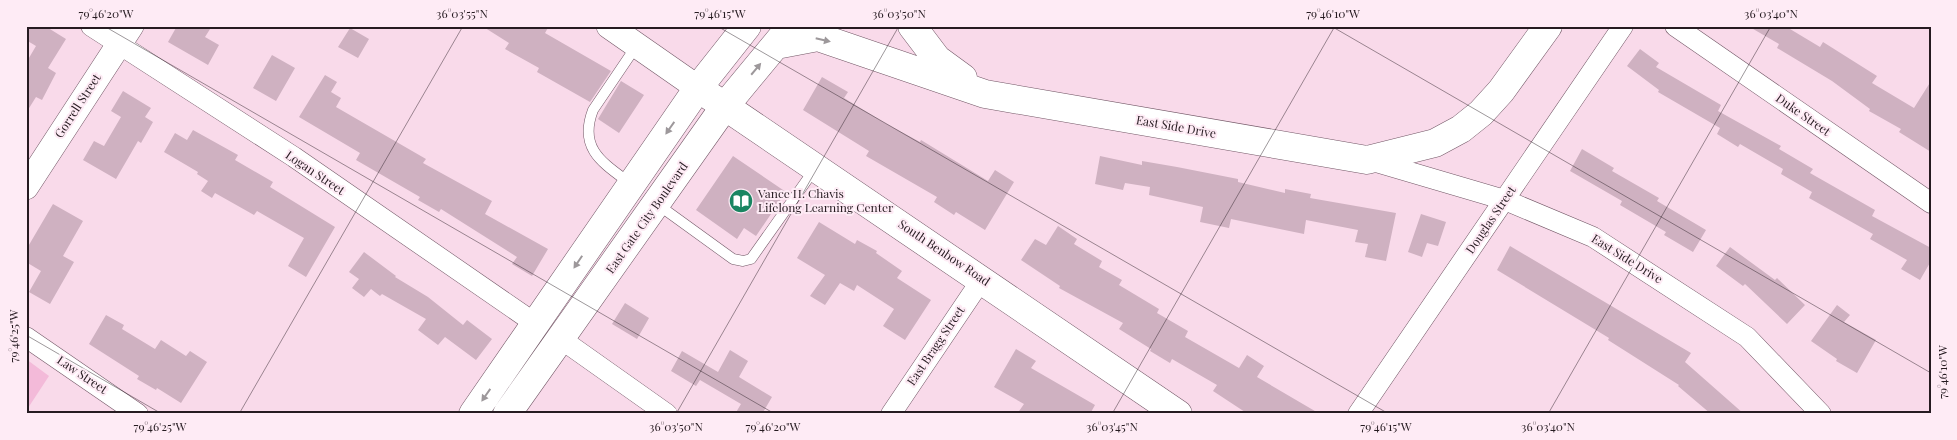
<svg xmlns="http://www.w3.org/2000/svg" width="1957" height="440" viewBox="0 0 1957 440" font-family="'Playfair Display',serif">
	<rect width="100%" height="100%" fill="#f9daea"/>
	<path fill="#f3bad9" d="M26,359L49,376L26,411Z"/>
	<path fill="#cfb1c1" d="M26,26H45L66,39L48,68L56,73L42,100L36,97L26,113V63L36,46L26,40Z
		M177,26H212L205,37L219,45L208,65L168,42Z
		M482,26H549L545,33L611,71L590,102L537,72L539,68L505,49L509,43Z
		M1748,26H1785L1820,47L1823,42L1877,76L1872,83L1914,108L1931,81V152L1899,132L1901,129L1869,111L1870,109L1832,81L1777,48L1779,44Z
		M350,28L369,39L358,58L338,47Z
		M1640,49L1659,63L1656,67L1721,105L1718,111L1781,146L1779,149L1813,169L1810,173L1875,210L1872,216L1931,248V261L1920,280L1901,269L1907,260L1870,239L1873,234L1809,198L1812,192L1781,174L1783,169L1740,144L1738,147L1717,134L1720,128L1658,92L1659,90L1627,66Z
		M272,55L295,68L276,101L253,88Z
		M325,75L337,82L331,92L341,98L336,107L426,159L423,163L492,201L485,214L548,249L532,276L512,264L517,257L441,209L439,212L418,200L420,197L356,160L360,153L299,117Z
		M822,77L848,92L844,98L885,123L920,142L921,140L988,181L995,170L1014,182L985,230L956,212L954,215L934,202L937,197L866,156L869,151L803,110Z
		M621,81L644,95L619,133L598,119Z
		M123,91L151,108L145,117L153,122L141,143L138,141L116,179L83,160L94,141L104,146L121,117L111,111Z
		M193,130L238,155L235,160L273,182L270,187L335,227L306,277L288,266L304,238L257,211L254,215L215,193L212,198L201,191L208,181L197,174L198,172L164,152L175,133L187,140Z
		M1582,149L1614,168L1612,171L1659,198L1657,201L1706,230L1693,252L1664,235L1666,232L1620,205L1622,201L1570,171Z
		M733,156L786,192L756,236L744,228L737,239L696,210Z
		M1100,156L1142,165V161L1177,167L1238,179V182L1285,193V189L1311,194L1310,198L1396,213L1386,261L1365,257L1368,244L1355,242L1358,230L1306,220L1304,234L1231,219L1229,228L1200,222L1203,207L1149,195L1150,187L1125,183L1123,190L1095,184Z
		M53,204L83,221L63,256L74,262L50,304L29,292L41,271L26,262V250Z
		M1421,214L1446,222L1438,246L1427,243L1422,257L1408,252Z
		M819,222L855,244L857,240L877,251L876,253L902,271L897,278L931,300L905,340L883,326L894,309L857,285L854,291L840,283L825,305L810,296L825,275L797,258Z
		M1058,226L1077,239L1074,244L1102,261L1099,267L1122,280L1119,285L1159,309L1157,313L1188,331L1185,337L1239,368L1247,355L1264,366L1257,377L1320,414H1248L1213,391L1217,385L1172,359L1170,363L1150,351L1151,349L1119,329L1123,323L1059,288L1060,286L1021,260L1035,239L1046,245Z
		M1510,246L1691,353L1685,362L1744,414H1711L1678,386L1679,385L1608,340L1609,338L1497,270Z
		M1730,247L1775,280L1777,278L1805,305L1787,324L1745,284L1743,286L1716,266Z
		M364,252L396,276L395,277L428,297L463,325L467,320L492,339L476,360L445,337L438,345L418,330L426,319L382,294L380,296L371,289L364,297L352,288L359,279L349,272Z
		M625,303L649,318L637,339L612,324Z
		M1837,305L1850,315L1844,322L1876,340L1857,373L1836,361L1837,359L1811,341Z
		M106,315L124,325L122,329L155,349L161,340L186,356L190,351L207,362L181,403L157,388L156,390L137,379L139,376L89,344Z
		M1016,349L1036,361L1031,368L1095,405L1090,414H1017L1024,404L994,387Z
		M730,350L748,361L739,377L772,397L762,414H735L741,404L700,380L696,386L671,371L682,351L718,372Z"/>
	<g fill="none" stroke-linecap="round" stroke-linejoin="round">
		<g stroke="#725766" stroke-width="11">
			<path id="service" d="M631,184C603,163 578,149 593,110L637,45
				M657,204L733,259L743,261L751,259L814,170"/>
		</g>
		<g stroke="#725766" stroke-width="21">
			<path id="minor" d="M91,26L294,157L536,324
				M1675,26L1931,203
				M1369,160L1505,200L1593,237L1747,337L1821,414
				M26,337L138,414
				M561,339L667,414
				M891,414L982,279
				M1358,414L1623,26"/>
		</g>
		<g stroke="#725766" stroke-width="26">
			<path id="tertiary" d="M609,26L698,88
				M26,187L131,26"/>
		</g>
		<g stroke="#725766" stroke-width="29">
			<path id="secondary" d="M698,88L1178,414"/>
		</g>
		<g stroke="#725766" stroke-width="29">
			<path id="primary" d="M912,26L937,59L963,78
				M776,45L818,37L985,94L1367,160L1435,143L1461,129L1481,113L1501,91L1548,26
				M473,414L698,88L747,26
				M507,414L725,106L787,31"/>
		</g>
		<use href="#service" stroke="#fff" stroke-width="10"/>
		<use href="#minor" stroke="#fff" stroke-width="20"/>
		<use href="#tertiary" stroke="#fff" stroke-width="25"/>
		<use href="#secondary" stroke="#fff" stroke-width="28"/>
		<use href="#primary" stroke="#fff" stroke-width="28"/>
	</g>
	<defs><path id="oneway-solid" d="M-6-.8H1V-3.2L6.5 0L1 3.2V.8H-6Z" transform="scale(1.25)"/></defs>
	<g fill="#9d989b">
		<use href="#oneway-solid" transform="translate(823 40) rotate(13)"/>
		<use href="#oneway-solid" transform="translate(756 69) rotate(-50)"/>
		<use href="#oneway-solid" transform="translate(670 128) rotate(125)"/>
		<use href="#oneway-solid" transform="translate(578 262) rotate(124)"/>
		<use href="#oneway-solid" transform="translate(486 395) rotate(125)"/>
	</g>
	<path fill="none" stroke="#261b21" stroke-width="1" stroke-opacity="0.45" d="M104,26L775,414M717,26L1389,414M1331,26L1931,373M26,28L27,26M26,335L162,414M239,414L463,26M676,414L899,26M1112,414L1335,26M1548,414L1771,26"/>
	<defs>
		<g id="library-disc" transform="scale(1.25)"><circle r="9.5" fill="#198561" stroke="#feebf5"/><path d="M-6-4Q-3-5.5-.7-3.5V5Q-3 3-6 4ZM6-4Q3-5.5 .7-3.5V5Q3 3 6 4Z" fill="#fff"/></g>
	</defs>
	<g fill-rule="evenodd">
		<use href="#library-disc" x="741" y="201"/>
	</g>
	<g text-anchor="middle" stroke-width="4" stroke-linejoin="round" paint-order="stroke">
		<g font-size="12" fill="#261b21" stroke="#feebf5">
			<text transform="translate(78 106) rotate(-57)" y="4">Gorrell Street</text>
			<text transform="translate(1803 115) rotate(35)" y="4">Duke Street</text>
			<text transform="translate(1176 127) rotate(10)" y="4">East Side Drive</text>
			<text transform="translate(315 173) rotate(34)" y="4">Logan Street</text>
			<text transform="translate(647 218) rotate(-55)" y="4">East Gate City Boulevard</text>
			<text transform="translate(1491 220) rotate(-56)" y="4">Douglas Street</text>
			<text transform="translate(944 253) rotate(34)" y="4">South Benbow Road</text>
			<text transform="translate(1627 259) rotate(32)" y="4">East Side Drive</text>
			<text transform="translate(936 346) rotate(-56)" y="4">East Bragg Street</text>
			<text transform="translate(82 375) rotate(34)" y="4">Law Street</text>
		</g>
		<g font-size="12" fill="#261b21" stroke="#feebf5" text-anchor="start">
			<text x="758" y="198">Vance H. Chavis<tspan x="758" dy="14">Lifelong Learning Center</tspan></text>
		</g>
	</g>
	<rect width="1957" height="440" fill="none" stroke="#feebf5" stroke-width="55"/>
	<rect x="28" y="28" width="1902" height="384" fill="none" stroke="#261b21" stroke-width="2"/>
	<g font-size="12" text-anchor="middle" fill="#261b21">
		<text x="106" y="18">79°46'20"W</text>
		<text x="462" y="18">36°03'55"N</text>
		<text x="720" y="18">79°46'15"W</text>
		<text x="899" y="18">36°03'50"N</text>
		<text x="1333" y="18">79°46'10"W</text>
		<text x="1771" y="18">36°03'40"N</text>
		<text transform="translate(14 336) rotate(-90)" y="4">79°46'25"W</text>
		<text transform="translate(1943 372) rotate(-90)" y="4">79°46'10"W</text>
		<text x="160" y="431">79°46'25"W</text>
		<text x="676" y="431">36°03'50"N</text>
		<text x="773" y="431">79°46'20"W</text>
		<text x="1112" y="431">36°03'45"N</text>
		<text x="1386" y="431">79°46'15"W</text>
		<text x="1548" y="431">36°03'40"N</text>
	</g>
</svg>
